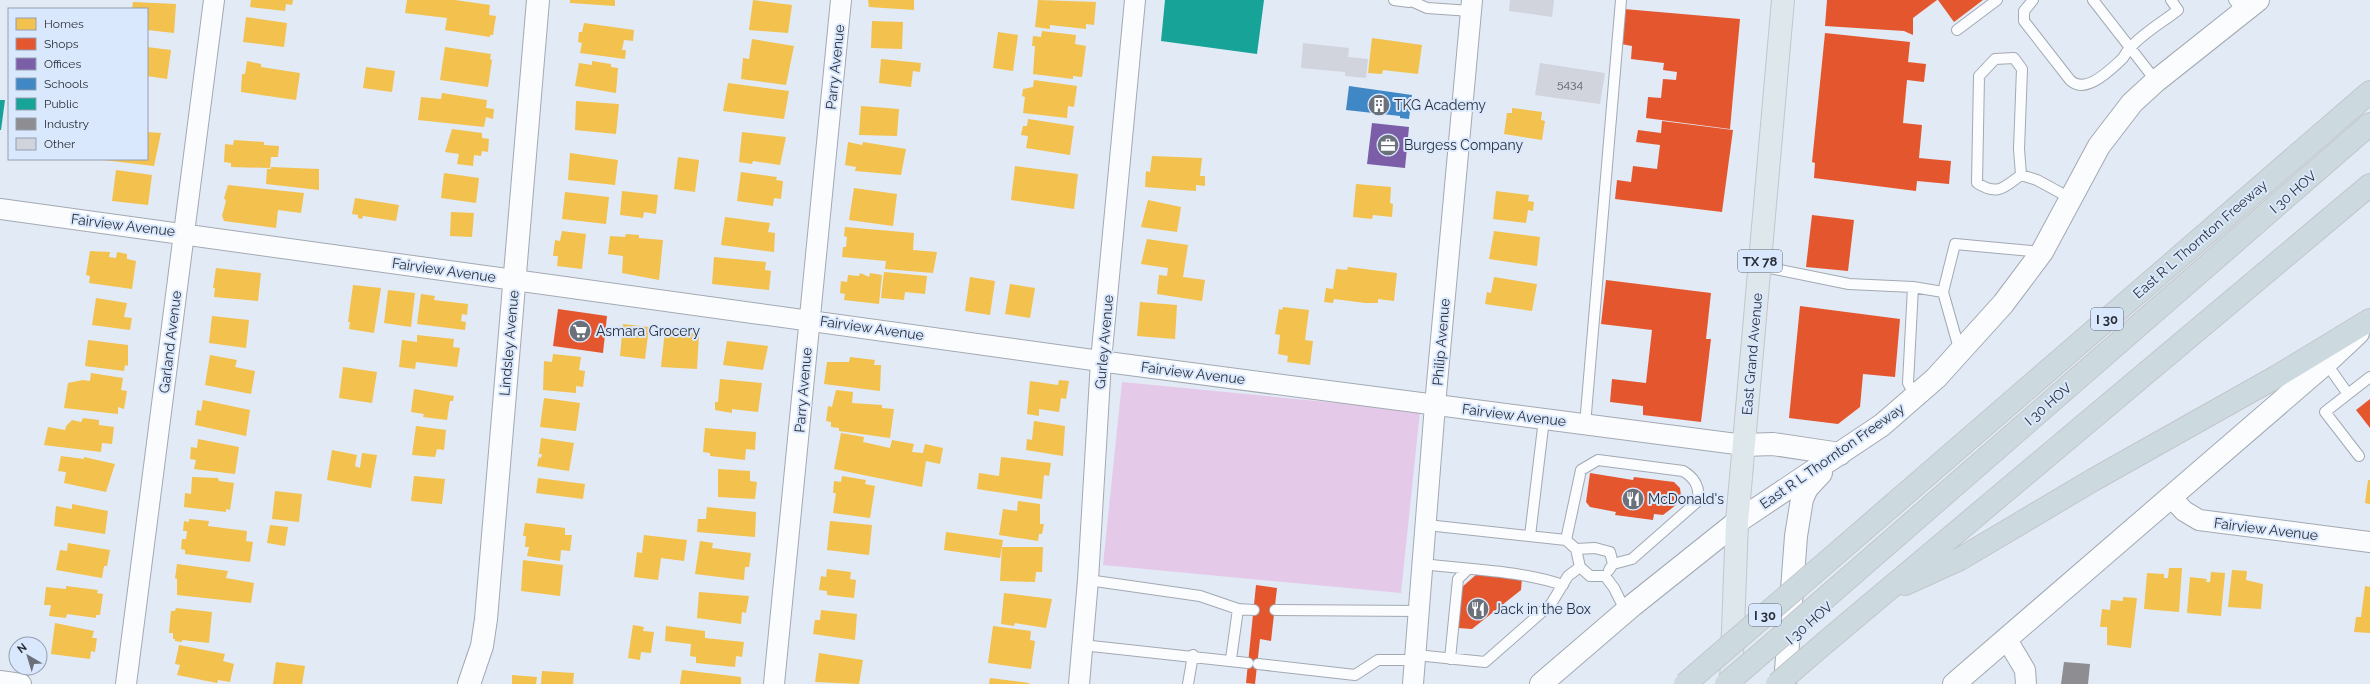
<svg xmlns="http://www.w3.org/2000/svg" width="2370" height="684" viewBox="0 0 2370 684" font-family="Raleway,sans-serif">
	<rect width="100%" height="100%" fill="#e2eaf6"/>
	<path fill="#e4c9e9" d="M1122,382L1420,411L1401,593L1103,565Z"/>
	<path fill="#f2c14e" d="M251,0H293L292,5L286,4L285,11L250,7Z
		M407,0H455L490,5L489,15L496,16L493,35H490V37L445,30L447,18L405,13Z
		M570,0H615V6L570,3Z
		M753,0L792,5L788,33L749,30Z
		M868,0H914V10L869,7Z
		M1038,0L1096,2L1094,25L1086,24V29L1050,25V29L1035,27Z
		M133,2L176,4L174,33L147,30V9H132Z
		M246,17L287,23L284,47L243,42Z
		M872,21L903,22L902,49L871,48Z
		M584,23L634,30L633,41L624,40L622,50H626L625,59L580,53L582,43L578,42L579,32H582Z
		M1042,31L1076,35L1075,44L1086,46L1082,77L1073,76V79L1033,74L1035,46H1032L1033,36L1041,37Z
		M998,32L1018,35L1013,71L993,68Z
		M1372,38L1422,45L1418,74L1383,70L1382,74L1368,73Z
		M752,39L794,46L786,85L741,79L743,58L749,59Z
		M147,47L171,50L167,79L147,76Z
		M445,47L491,54L490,59L492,60L488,87L440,80Z
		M881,59L921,63L920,72L913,71L911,87L879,83Z
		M247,61L261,64V67L300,73L296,100L241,92L242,74H245Z
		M592,61L611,64V67L618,68L616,93L575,86L579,63L592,65Z
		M366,67L395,71L392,92L363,88Z
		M1034,80L1077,86L1074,107L1068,106L1067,118L1023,113L1025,97L1022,96L1023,89L1033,87Z
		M728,83L789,91L784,119L723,111Z
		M442,93L487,100L486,108L494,109L493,119L486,117L484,127L418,120L421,97L441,99Z
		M576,101L619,104L616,134L575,130Z
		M861,106L899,109L897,136L859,135Z
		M1512,108L1542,112L1541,120L1545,121L1542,140L1504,134L1507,113H1512Z
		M1028,119L1074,126L1070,155L1026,148L1028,136L1021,135L1023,126H1027Z
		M452,129L482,133V138L489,139L488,152L482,151L481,156L474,155L473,166L457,164L459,154L445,152Z
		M147,132L161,133L154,166L103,160L147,159Z
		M742,132L786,137L780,165L753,161L752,164L739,162Z
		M234,140L264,142V145L279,146L278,157H271L270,168L231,167V163L224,162L225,144L233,145Z
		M848,142L862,145L863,142L906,149L901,175L855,171L856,167L845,165Z
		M570,153L618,160L615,185L568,180Z
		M1152,156L1202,158L1200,176H1205V186L1196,185V191L1145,187L1146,171L1150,172Z
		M678,157L699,160L695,192L674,189Z
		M1015,166L1078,174L1074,209L1011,200Z
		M271,167L319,169V190L266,184L267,169H271Z
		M116,170L152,175L148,205L112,201Z
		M741,172L777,177L776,180L783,181L781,199L774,198L773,206L737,201Z
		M444,173L479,178L476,203L441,198Z
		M1356,184L1391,187L1390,203L1393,204L1392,217L1373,215L1372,219L1353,217Z
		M228,185L304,193L301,213L278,210L276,228L224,221L222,216L226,201L224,198Z
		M854,188L897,194L893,226L849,220Z
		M622,191L658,195L656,214L644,212L643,218L620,215Z
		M1496,191L1529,195L1528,201L1534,202L1533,211L1528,210L1526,223L1493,219Z
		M565,192L609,197L606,224L562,219Z
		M355,198L399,205L396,221L363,216L362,219L358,218V215L352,214Z
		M1148,200L1181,207L1177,232L1141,227Z
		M451,212L474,213L472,237L450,236Z
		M725,217L770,223L768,232L775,233L774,252L721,245Z
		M845,227L914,233L913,250L937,252L933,273L885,269L886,261L842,257L843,247H846L847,237L844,236Z
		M562,231L586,234L582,269L557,266L558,256H553L555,240L560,241Z
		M1494,231L1540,237L1537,266L1489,259Z
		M626,234L639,235V238L663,240L659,280L622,273L623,256L608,254L610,236L625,237Z
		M1147,239L1188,245L1183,277L1205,280L1202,301L1157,294L1159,275L1167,276L1168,268L1141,264Z
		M90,251L110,252L109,257L116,258L117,252L127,254V259L136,261L132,289L89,283L90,276L86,275Z
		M714,257L766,262L765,270L771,271L769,290L712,284Z
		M1348,267L1397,273L1394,301L1378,299V303H1365L1334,299L1333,303L1324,302L1326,288L1333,289L1336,269L1347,270Z
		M216,268L261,273L258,301L214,297L215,288H213Z
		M884,272L927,276L925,294L905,292L904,300L881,298Z
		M860,273L869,277L870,273L882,275L879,304L844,300L845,294L840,293L841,281L847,282L848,275L859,276Z
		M970,277L995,281L990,315L965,311Z
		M1494,277L1537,284L1532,311L1485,304L1487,292L1491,293Z
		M1010,284L1035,288L1030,318L1005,314Z
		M353,285L381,288L374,333L349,329L350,322H348Z
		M388,290L415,293L411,327L384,323Z
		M421,294L435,296L434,300L468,304L467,315L462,314L461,321L466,322L465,330L417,324Z
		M96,298L127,303L124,317L132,318L130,330L92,325Z
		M1140,302L1177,305L1175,339L1137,336Z
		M1283,307L1309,310L1305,340L1313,341L1310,365L1287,362L1288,356L1278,354L1280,335L1275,334L1279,309L1282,310Z
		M212,316L249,320L246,348L209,343Z
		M623,324L649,327L645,359L620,356Z
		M665,330L699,334L697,369L661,367Z
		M417,335L454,339L453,347L460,348L457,367L416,362L415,369L399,367L402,340L417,342Z
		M88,340L128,345V366L125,365L124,371L85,366Z
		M727,341L768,346L763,370L723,365Z
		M553,354L581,357L579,370L585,371L583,387L576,386V393L543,390L544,361L552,362Z
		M210,355L237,360L235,367L255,371L251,394L205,385Z
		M850,357L875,360L874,365H881L880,391L824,384L827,362H849Z
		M343,367L377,372L372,403L339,398Z
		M91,373L123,378L121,390L127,391L124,409L118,407V414L64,408L68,383L83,380L90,381Z
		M720,379L762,383L758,412L732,409V413L715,410V402H718Z
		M1059,380L1069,381L1066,399L1061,398L1059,412L1039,409V416L1027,414L1030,381L1058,385Z
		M414,389L454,396L453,401H450L447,420L423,417L424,414L411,412Z
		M836,390L853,392L852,403L882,405V408L894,409L890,438L839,431V428L831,427V422L826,421L828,406L832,407Z
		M544,398L580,403L576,431L540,427Z
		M203,400L250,410L246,436L195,425L197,410L201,411Z
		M83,418L99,420V425L114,427L112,444L102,443L101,452L44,445L48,427L65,430L66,426L72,420L81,422Z
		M1034,421L1065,426L1063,456L1026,450L1027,439L1032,440Z
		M416,426L446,430L444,450L437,449L435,457L412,455Z
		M705,428L756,432L755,450L746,449L745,460L710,456V453L703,452Z
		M841,433L864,437L863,442L890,448L892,440L914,444L912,452L923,453L925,444L943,448L940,464L926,461L922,487L834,469Z
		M541,438L574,443L569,471L537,466L539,457L541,458L542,454H539Z
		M198,439L239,447L235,474L194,469L196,460L190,459L191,447L197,448Z
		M332,450L357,455L355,466L360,468L362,453L377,455L371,488L327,480Z
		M61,456L84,459V457L115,464L106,492L64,483L66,472L58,471Z
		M1001,457L1051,463L1049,476L1044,475L1042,499L977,489L979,473L999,476Z
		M718,469L750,471V481L757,482L755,499L718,497Z
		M414,476L445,479L442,504L411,501Z
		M842,476L866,480L865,484L875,486L870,518L833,513L836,493H833L834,481L841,482Z
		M192,477L218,478L219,481L234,483L230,510L226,509V512L184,507L185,493L191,494Z
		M538,478L585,484L583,499L536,493Z
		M2368,480H2370V504L2365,503Z
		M275,491L302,494L299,522L272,519Z
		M1018,501L1040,504V524H1044L1042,534H1039L1038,541L999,535L1003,509L1017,511Z
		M72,504L108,511L105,534L54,526L56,506L72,509Z
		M707,507L756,512L755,537L697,532L698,519H706Z
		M189,519L209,521L208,526L247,531L246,541L253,542L250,562L185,554V550L181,549L182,539H186L187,531H183L184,521L189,522Z
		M830,521L872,525L869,555L827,550Z
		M525,523L565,528V535H572L570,551L561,550L560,561L527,556L529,547H525L526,536H523Z
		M270,525L288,527L285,546L267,543Z
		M946,532L1003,540L1000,558L944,550Z
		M644,535L687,540L684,561L661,558L658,580L634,577L637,552L642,553Z
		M700,541L713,543L712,548L751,553L749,567H745L744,580L695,574Z
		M68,543L110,550L107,566H104L102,578L56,570L60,550L67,551Z
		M1002,547H1043L1042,572H1036L1035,582L1000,581Z
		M523,560L563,565L560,596L521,591Z
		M177,564L228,571L226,578L254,583L251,603L177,595V579L175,578Z
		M2169,568H2182L2179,612L2144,609L2147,573L2164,574V578H2168Z
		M827,569L851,572L850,579L856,580L854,598L827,595V591L819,590L821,576L826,577Z
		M2232,570L2247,571L2246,580L2263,584L2261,609L2228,607Z
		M2211,572L2225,573L2221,616L2187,613L2190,577L2207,579L2206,582H2210Z
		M66,586L98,590L97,593L103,594L100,615H96V618L67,614L66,618L49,616L51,605H44L46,587L66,589Z
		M2365,586L2370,587V633L2354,632L2356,617H2361Z
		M699,592L749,596L746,613L742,612L741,624L697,618Z
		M1004,593L1052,599L1046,628L1015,623L1014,626L1001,624Z
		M2123,597L2137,598L2131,648L2107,645V627H2100L2102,609L2110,610L2111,600L2123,601Z
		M176,608L212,612L209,643L182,640V642L175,641V639H173V633H169L171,611H175Z
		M821,610L857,614L855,640L813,634L815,620H820Z
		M55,623L94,631L92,638H97L95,652L91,651L90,659L51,654Z
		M633,625L644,627L643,631L654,632L651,653L641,652L640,660L628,658Z
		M666,626L705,631V638L744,642L742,657L736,656L735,667L696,663V657L690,656L691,644L665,641Z
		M993,626L1031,631L1030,640L1035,641L1031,669L988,663Z
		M179,645L225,654L223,661L234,664L230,682L218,680L217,683L177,675L180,665L175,664Z
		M819,653L863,660L859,684L815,682Z
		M276,662L305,666L302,684H273Z
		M682,670L741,677V684H680Z
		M542,671L574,673L573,684H541Z
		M512,675L537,677L536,684H512Z
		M990,678L1029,683V684H989Z"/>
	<path fill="#e4572e" d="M1827,0H1937L1913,18V35L1904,31L1825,26Z
		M1938,0H1983L1954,22Z
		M1624,9L1740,19L1730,129L1646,118L1648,97L1661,98L1663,79L1676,80L1677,72L1663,70L1664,63L1631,59L1632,46L1621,44Z
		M1825,33L1910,42L1908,62L1926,64L1924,82L1907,80L1903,123L1922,125L1919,158L1951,161L1949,184L1917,181L1916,191L1814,178L1815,163L1812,162Z
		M1662,121L1733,130L1722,212L1615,199L1617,180L1631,182L1633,166L1657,169L1660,145L1636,142L1638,130L1661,133Z
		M1812,215L1854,220L1848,271L1806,267Z
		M1606,280L1711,293L1706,339H1711L1701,422L1643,415V406L1610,402L1612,379L1646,383L1652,330L1601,324Z
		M1800,306L1900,319L1895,377L1863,374L1860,407L1838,424L1789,418Z
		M558,309L607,316L603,353L553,346Z
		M2370,399V428L2356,410Z
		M1590,473L1633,480L1634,477L1674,482L1680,488L1681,496L1676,505L1663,515L1654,514L1653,520L1615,515L1616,512L1590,507L1586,502Z
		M1478,573L1522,578L1521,590L1472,629L1458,628L1461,588Z
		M1256,585L1277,588L1271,641L1260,639L1255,684L1246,683Z"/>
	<path fill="#7b5ea7" d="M1372,123L1409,127L1405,168L1367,164Z"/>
	<path fill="#3f88c5" d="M1349,86L1412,95L1409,119L1400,118V116L1346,110Z"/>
	<path fill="#17a398" d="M1165,0H1264L1257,54L1161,41Z
		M0,100H5L1,130H0Z"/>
	<path fill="#8d8d92" d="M2064,662L2090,664L2088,684H2061Z"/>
	<path fill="#d1d3dd" d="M1510,0H1554L1552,17L1509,11Z
		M1303,43L1349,48L1348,57L1368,59L1366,78L1345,76V72L1301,68Z
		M1540,63L1605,73L1600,104L1535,95Z"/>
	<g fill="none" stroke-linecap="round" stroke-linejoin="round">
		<g stroke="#a3a9b2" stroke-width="12">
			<path id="service" d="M1394,0L1409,2
				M1409,0L1427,8L1471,11
				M2033,0L2024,11V21L2070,80C2085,95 2109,71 2121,60C2125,57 2126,51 2130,48C2143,33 2163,22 2178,10L2171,0
				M2093,0L2156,81
				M2234,0L2243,12
				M1957,30L1997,0
				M2021,175C2003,188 1998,196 1977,183L1979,76L1995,59L2014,58L2022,69L2019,149L2021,175L2037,180L2070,198
				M1760,266L1849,284L1913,287L1908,383L1916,397
				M1913,287L1943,292L1960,352
				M1943,292L1955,244L2042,252
				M2326,363L2348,394L2325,412L2359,456
				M2348,394L2370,377
				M1585,425L1621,0
				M1427,525L1566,540L1576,549L1580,567L1590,576H1605L1614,588L1626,612
				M1530,536L1544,419
				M1566,540L1581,470L1598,460L1683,471C1695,478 1700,487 1698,501L1632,559L1613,564
				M1576,549L1595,548L1610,552L1613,564L1609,570
				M1424,564C1470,570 1518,570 1563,585
				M1088,580L1200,596L1238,609L1254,610
				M1275,610L1420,611
				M1082,645L1248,663
				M1416,655L1485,662L1551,604L1568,576L1580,567
				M1231,659L1238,609
				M1450,659L1458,579L1468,569
				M1258,664L1355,675L1378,660H1415
				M1188,684L1193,655"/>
		</g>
		<g stroke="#a3a9b2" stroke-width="22">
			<path id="minor" d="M0,209L1122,364L1744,445
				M2171,497L2184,511L2199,520L2370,542
				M2006,638L2025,670L2026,684
				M0,681L21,684
				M126,684L214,0
				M774,684L841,0
				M1079,684L1088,580L1101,361L1135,0
				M1413,684L1435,405L1472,0"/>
		</g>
		<g stroke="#a3a9b2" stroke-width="24">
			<path id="tertiary" d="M469,684L482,646L486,619L538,0"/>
		</g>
		<g stroke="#a3a9b2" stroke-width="24">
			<path id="secondary" d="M1744,445L1773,444L1840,454
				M1541,684L1633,605L1737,522L1882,425L1936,378L2003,304L2042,252L2099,146L2132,103L2156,81L2258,0
				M1785,684L1796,536L1802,499L1807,488L1821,473
				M1954,684L2326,363L2358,333"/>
		</g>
		<g stroke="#c2c6cc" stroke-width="24">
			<path id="primary" d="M1731,684L1737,522L1783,0"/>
		</g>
		<g stroke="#c2c6cc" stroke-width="24">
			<path id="motorway" d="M1844,547L2370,92
				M1905,584L1960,559L2093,480L2276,377L2370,320
				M1830,594L2370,124
				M1827,641L2370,185"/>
		</g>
		<use href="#service" stroke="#fbfcfe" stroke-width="10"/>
		<use href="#minor" stroke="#fbfcfe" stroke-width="20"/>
		<use href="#tertiary" stroke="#fbfcfe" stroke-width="22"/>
		<use href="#secondary" stroke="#fbfcfe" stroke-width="22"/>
		<use href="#primary" stroke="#dee7ec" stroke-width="22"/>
		<use href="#motorway" stroke="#ccdae0" stroke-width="22"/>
		<g stroke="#c2c6cc" stroke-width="24" stroke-linecap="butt">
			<path id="motorway-bridge" d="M1685,684L1844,547
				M1726,684L1830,594
				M1777,684L1827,641"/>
		</g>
		<use href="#motorway-bridge" stroke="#ccdae0" stroke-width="22"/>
	</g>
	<defs>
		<g id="building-disc" transform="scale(1.15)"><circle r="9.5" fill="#6b717a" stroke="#dae8fe"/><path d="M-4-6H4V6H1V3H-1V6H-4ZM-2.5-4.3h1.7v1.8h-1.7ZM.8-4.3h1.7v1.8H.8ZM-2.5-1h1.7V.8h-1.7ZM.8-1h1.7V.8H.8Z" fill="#fff"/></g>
		<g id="office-disc" transform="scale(1.15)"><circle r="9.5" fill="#6b717a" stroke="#dae8fe"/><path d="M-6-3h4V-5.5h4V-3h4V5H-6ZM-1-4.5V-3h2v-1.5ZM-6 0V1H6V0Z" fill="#fff"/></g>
		<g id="supermarket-disc" transform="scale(1.15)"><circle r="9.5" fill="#6b717a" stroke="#dae8fe"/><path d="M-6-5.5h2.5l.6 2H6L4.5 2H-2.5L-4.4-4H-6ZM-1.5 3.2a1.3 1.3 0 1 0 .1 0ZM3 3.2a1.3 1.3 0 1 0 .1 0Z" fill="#fff"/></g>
		<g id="restaurant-disc" transform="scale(1.15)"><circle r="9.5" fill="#6b717a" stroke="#dae8fe"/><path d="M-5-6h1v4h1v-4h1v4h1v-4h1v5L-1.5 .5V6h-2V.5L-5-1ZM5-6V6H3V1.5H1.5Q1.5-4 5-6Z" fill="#fff"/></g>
	</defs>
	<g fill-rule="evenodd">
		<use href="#building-disc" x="1379" y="105"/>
		<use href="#office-disc" x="1388" y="145"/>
		<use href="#supermarket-disc" x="580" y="331"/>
		<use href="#restaurant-disc" x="1633" y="499"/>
		<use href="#restaurant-disc" x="1478" y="609"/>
	</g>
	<g text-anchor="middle" stroke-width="4" stroke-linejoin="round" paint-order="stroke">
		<g font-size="12" fill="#545961">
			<text x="1570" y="88">5434</text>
		</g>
		<g fill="#dae8fe" stroke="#606773" stroke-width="1">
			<rect x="1738" y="250" width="44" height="22" rx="3"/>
			<rect x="2091" y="308" width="32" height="22" rx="3"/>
			<rect x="1749" y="604" width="32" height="22" rx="3"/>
		</g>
		<g font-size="13" font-weight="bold" fill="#2b3038">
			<text x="1760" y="266">TX 78</text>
			<text x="2107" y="324">I 30</text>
			<text x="1765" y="620">I 30</text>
		</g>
		<g font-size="14" fill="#2b3038" stroke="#dae8fe">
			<text transform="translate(835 67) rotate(-84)" y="5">Parry Avenue</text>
			<text transform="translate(2293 192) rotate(-41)" y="5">I 30 HOV</text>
			<text transform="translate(123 225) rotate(7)" y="5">Fairview Avenue</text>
			<text transform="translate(2200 239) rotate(-41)" y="5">East R L Thornton Freeway</text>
			<text transform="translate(444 270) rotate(8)" y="5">Fairview Avenue</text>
			<text transform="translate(872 328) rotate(8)" y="5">Fairview Avenue</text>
			<text transform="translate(170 342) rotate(-83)" y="5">Garland Avenue</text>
			<text transform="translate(1104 342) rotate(-85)" y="5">Gurley Avenue</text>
			<text transform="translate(1441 342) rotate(-85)" y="5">Philip Avenue</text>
			<text transform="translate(509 343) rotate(-85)" y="5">Lindsley Avenue</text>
			<text transform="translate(1752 354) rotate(-85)" y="5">East Grand Avenue</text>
			<text transform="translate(1193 373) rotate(7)" y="5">Fairview Avenue</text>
			<text transform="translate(803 390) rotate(-85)" y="5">Parry Avenue</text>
			<text transform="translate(2048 404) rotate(-41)" y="5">I 30 HOV</text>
			<text transform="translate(1514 415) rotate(7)" y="5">Fairview Avenue</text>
			<text transform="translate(1832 456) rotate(-35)" y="5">East R L Thornton Freeway</text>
			<text transform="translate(2266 529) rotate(7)" y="5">Fairview Avenue</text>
			<text transform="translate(1809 623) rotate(-41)" y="5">I 30 HOV</text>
		</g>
		<g font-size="14" fill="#2b3038" stroke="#dae8fe" text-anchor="start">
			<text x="1394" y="110">TKG Academy</text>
			<text x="1404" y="150">Burgess Company</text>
			<text x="596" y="336">Asmara Grocery</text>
			<text x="1648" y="504">McDonald's</text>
			<text x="1494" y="614">Jack in the Box</text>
		</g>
	</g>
	<rect x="8" y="8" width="140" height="152" fill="#dae8fe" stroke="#949eaf"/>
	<rect x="16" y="18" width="20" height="12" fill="#f2c14e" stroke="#949eaf"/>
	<text x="44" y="28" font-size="12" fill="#2b3038">Homes</text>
	<rect x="16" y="38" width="20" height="12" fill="#e4572e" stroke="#949eaf"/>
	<text x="44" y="48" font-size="12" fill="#2b3038">Shops</text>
	<rect x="16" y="58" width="20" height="12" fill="#7b5ea7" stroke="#949eaf"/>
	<text x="44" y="68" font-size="12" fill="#2b3038">Offices</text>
	<rect x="16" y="78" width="20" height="12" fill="#3f88c5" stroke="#949eaf"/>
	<text x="44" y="88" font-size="12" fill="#2b3038">Schools</text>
	<rect x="16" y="98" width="20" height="12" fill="#17a398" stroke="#949eaf"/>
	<text x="44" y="108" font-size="12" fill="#2b3038">Public</text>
	<rect x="16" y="118" width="20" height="12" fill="#8d8d92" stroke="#949eaf"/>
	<text x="44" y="128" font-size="12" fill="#2b3038">Industry</text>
	<rect x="16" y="138" width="20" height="12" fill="#d1d3dd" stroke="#949eaf"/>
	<text x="44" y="148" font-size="12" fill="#2b3038">Other</text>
	<g transform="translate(28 656) rotate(322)"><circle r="19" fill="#dae8fe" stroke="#949eaf"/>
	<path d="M0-3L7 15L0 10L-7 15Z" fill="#6b717a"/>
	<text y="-6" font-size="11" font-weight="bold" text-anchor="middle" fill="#2b3038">N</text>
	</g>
</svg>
